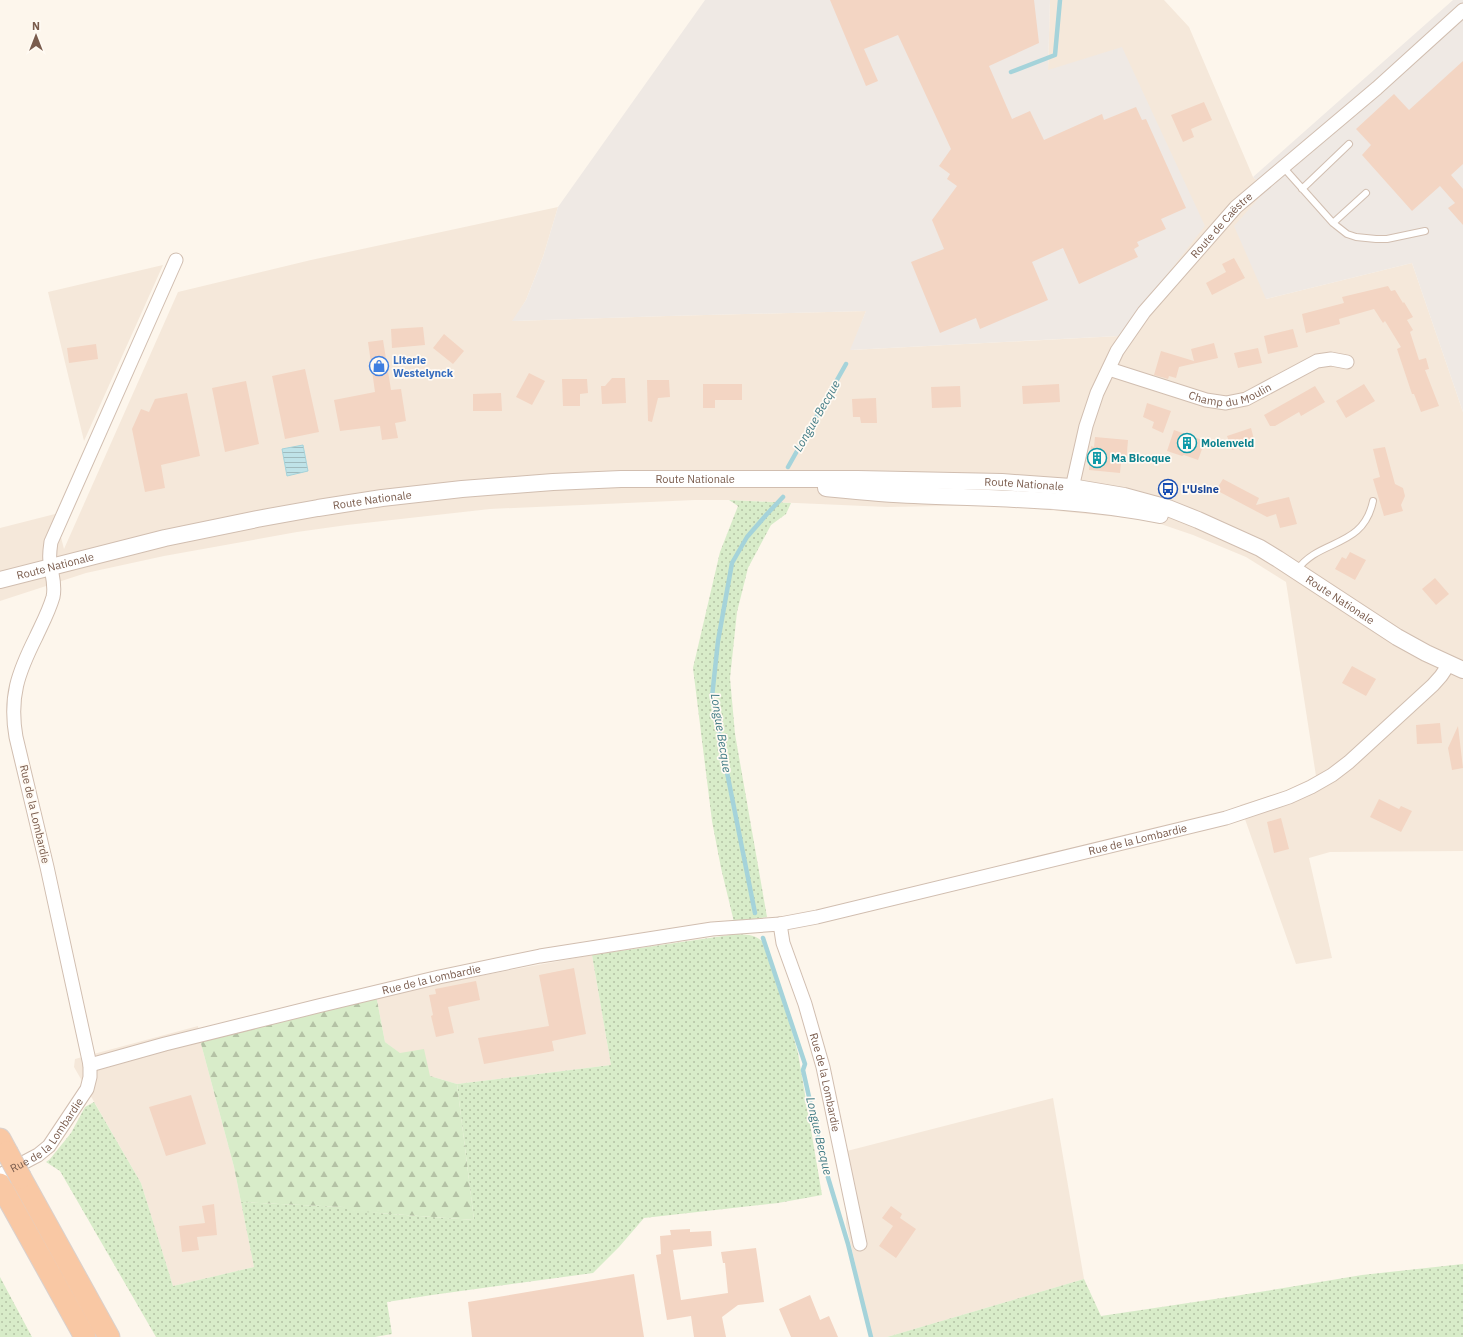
<svg xmlns="http://www.w3.org/2000/svg" width="1463" height="1337" viewBox="0 0 1463 1337" font-family="'IBM Plex Sans',sans-serif">
	<defs>
		<pattern id="grass-dots" width="8" height="8" patternUnits="userSpaceOnUse"><rect width="8" height="8" fill="#d8ecc9"/><path d="M2 2h.1M6 6h.1" fill="none" stroke="#b4c2a5" stroke-width="1.8" stroke-linecap="round"/></pattern>
		<pattern id="forest-firs" width="22" height="20" patternUnits="userSpaceOnUse"><rect width="22" height="20" fill="#d8ecc9"/><path d="M5 1l3.5 6h-7zM16 11l3.5 6h-7z" fill="#b4c2a5"/></pattern>
		<pattern id="water-rules" width="6" height="5" patternUnits="userSpaceOnUse"><rect width="6" height="5" fill="#bfe3e8"/><path d="M0 2.5h6" fill="none" stroke="#a0bbbe"/></pattern>
	</defs>
	<rect width="100%" height="100%" fill="#fdf6ec"/>
	<path fill="#f5e8da" d="M1050,0H1164L1189,27L1253,177L1267,189L1266,299L1412,263L1463,412V851L1330,852L1309,858L1332,958L1296,964L1240,805L1283,792L1316,776L1286,582L1246,557L1193,535L1149,520L998,505L887,507L729,500H695L490,509L347,525L297,532L164,556L86,573L0,601V528L55,514L64,549L178,292L311,260L558,207L543,257L526,300L513,321L668,316L866,311L851,350L1119,336L1048,70Z
		M163,265L84,441L48,292Z
		M592,955L611,1065L457,1084L430,1076L385,1042L376,995Z
		M198,1026L200,1040L234,1167L254,1267L173,1286L141,1183L74,1067L75,1059Z
		M1053,1098L1084,1279L887,1337H872L846,1224L847,1151Z"/>
	<path fill="#efe9e4" d="M705,0H1050L1048,70L1122,47L1205,226L1119,336L850,350L866,311L668,316L512,321L526,300L543,257L558,207Z
		M1453,0H1463V412L1412,263L1266,299L1234,226L1267,189L1253,177Z"/>
	<path fill="url(#grass-dots)" d="M729,500L791,503L786,514L771,525L748,568L737,612L730,678L735,734L767,917L734,922L721,868L712,821L693,668L720,552L738,506Z
		M737,934C752,935 757,935 768,947L798,1053L822,1195L778,1203L644,1218L619,1247L593,1273L432,1295L387,1302L392,1334L375,1337H156L60,1171L46,1162L50,1159L71,1133L85,1107L94,1102L141,1183L173,1286L254,1267L234,1167L241,1202L343,1207L378,1213L474,1220L457,1084L611,1065L592,955Z
		M1463,1264V1337H887L1084,1279L1101,1316L1235,1296L1362,1275Z
		M0,1277L32,1337H0Z"/>
	<path fill="url(#forest-firs)" d="M376,995L385,1042L400,1053L424,1049L430,1076L457,1084L474,1220L351,1211L343,1207L241,1202L234,1167L200,1040Z"/>
	<path fill="url(#water-rules)" stroke="#a5d3da" d="M303,445L308,471L287,476L282,449Z"/>
	<g fill="none" stroke-linecap="round" stroke-linejoin="round">
		<path stroke="#a5d3da" stroke-width="4.5" d="M1011,72L1055,55L1060,0
			M788,467L846,364
			M755,913L712,697L718,641L732,563L747,537L767,514L783,497
			M763,938L805,1064L803,1070L818,1137L822,1143L820,1151L848,1244L871,1337"/>
	</g>
	<path fill="#f3d5c3" d="M830,0H1034L1039,43L989,66L1012,119L1030,111L1044,140L1102,114L1104,120L1136,107L1142,120L1146,119L1186,208L1161,219L1166,229L1137,242L1139,246L1134,249L1138,257L1079,284L1063,248L1032,262L1048,300L980,329L976,318L940,333L911,262L944,249L932,220L957,186L947,179L950,174L939,166L951,149L898,35L864,49L878,81L866,86Z
		M1463,61V164L1451,175L1463,189V225L1448,208L1455,203L1440,186L1412,211L1362,155L1371,145L1356,129L1394,94L1409,110Z
		M1204,102L1212,120L1191,129L1194,137L1183,142L1171,115Z
		M1234,258L1245,278L1212,295L1206,283L1226,272L1222,264Z
		M1388,286L1391,291L1395,290L1403,303L1404,302L1413,317L1407,320L1413,330L1410,332L1419,360L1426,358L1429,369L1425,370L1439,406L1421,412L1414,394H1412L1397,349L1401,347L1385,321L1383,323L1374,309L1339,319L1340,324L1306,333L1302,314L1344,303L1342,297Z
		M423,327L425,345L392,348L391,329Z
		M1293,329L1298,347L1268,354L1264,336Z
		M444,334L464,351L453,364L433,348Z
		M383,340L391,390L401,389L406,421L395,423L398,438L382,440L380,426L340,431L334,400L375,392L368,342Z
		M1214,343L1218,358L1179,367L1176,378L1169,376L1168,379L1154,375L1161,351L1194,361L1191,349Z
		M96,344L98,359L69,363L67,348Z
		M1258,348L1262,363L1238,368L1234,353Z
		M305,369L319,432L285,439L272,376Z
		M529,373L545,381L532,405L516,397Z
		M612,378H625L626,403L602,404L601,386H605Z
		M562,379H587L588,393L580,394V406H563Z
		M647,380H669L670,397L658,398L652,422L648,421Z
		M246,381L259,444L225,452L212,388Z
		M703,384H742V400H715V408H703Z
		M1059,384L1060,402L1023,404L1022,386Z
		M1364,384L1375,401L1346,418L1336,401Z
		M960,386L961,407L932,408L931,387Z
		M1315,386L1325,402L1301,416L1299,412L1275,426H1270L1264,415Z
		M187,393L200,456L161,465L165,488L145,492L132,429L141,409L149,412L155,399Z
		M501,393L502,411H473V394Z
		M876,398L877,423H861L860,417H853L852,399Z
		M1147,403L1171,411L1163,433L1152,428L1154,422L1143,417Z
		M1251,428L1255,443L1232,450L1227,436Z
		M1174,430L1205,441L1198,460L1184,455L1182,456L1167,451Z
		M1095,437L1128,440L1126,464L1121,463L1120,473L1089,470L1091,446L1094,447Z
		M1385,447L1395,484L1403,488L1405,496L1401,505L1403,511L1384,516L1373,479L1380,477L1373,449Z
		M1223,479L1259,498L1256,505L1289,497L1297,524L1280,528L1276,514L1267,517L1216,490Z
		M1350,552L1366,560L1355,580L1335,569L1342,557L1346,559Z
		M1435,578L1449,594L1436,605L1422,589Z
		M1352,666L1376,679L1366,696L1342,683Z
		M1440,723L1442,743L1417,744L1416,725Z
		M1458,726L1463,768L1452,770L1448,748Z
		M1379,799L1399,809L1401,806L1412,811L1401,832L1370,817Z
		M1281,818L1289,849L1274,853L1267,822Z
		M574,968L586,1034L552,1041L554,1051L484,1064L478,1038L549,1026L539,975Z
		M476,981L480,1000L448,1007L454,1033L436,1037L431,1016L433,1015L429,995L436,994L435,989Z
		M191,1095L206,1144L166,1156L149,1107Z
		M214,1204L217,1235L197,1237L199,1250L182,1252L179,1226L205,1223L202,1206Z
		M891,1206L902,1214L900,1218L916,1229L896,1258L879,1246L893,1226L882,1218Z
		M690,1229V1232L711,1231L712,1246L673,1250L681,1300L728,1293L725,1263H723L721,1252L756,1248L764,1302L738,1305L722,1317L726,1337H694L691,1316L667,1320L656,1255L661,1254L660,1236L671,1235L670,1230Z
		M634,1274L644,1337H472L468,1302Z
		M810,1295L820,1320L829,1316L838,1337H791L779,1309Z"/>
	<g fill="none" stroke-linecap="round" stroke-linejoin="round">
		<g stroke="#d1beb0" stroke-width="8">
			<path id="service" d="M1283,167L1333,223L1347,234L1356,237L1376,239H1387L1425,231
				M1302,189L1349,144
				M1333,223L1366,193
				M1297,570C1320,538 1363,549 1373,501"/>
		</g>
		<g stroke="#d1beb0" stroke-width="15">
			<g id="minor">
				<path id="s1" d="M1109,369L1206,400L1226,403L1246,399L1317,361L1331,359L1347,362"/>
				<path id="s2" d="M1070,497L1086,426L1097,393L1117,351L1144,312L1236,207L1377,88L1463,10"/>
				<path id="s3" d="M780,924L783,943L805,1004L823,1067L860,1244"/>
				<path id="s4" d="M90,1065L165,1044L318,1006L439,977L540,956L712,929L780,924L817,917L1226,818L1289,797L1311,787L1332,775L1349,762L1433,685L1441,676L1449,664"/>
				<path id="s5" d="M0,1175L38,1155L49,1146L87,1089L90,1077V1065L47,867L16,737C9,697 18,673 36,637C42,624 49,611 53,597C56,584 51,573 50,561C49,555 50,549 51,542L176,260"/>
			</g>
		</g>
		<g stroke="#d1beb0" stroke-width="18">
			<g id="tertiary">
				<path d="M826,488C856,491 885,494 914,495C997,499 1079,498 1160,515"/>
				<path id="s6" d="M0,580L165,538L257,519L318,508L382,498L462,489L553,482L621,479H858L1002,482L1071,487L1124,496L1168,508L1198,520L1260,548L1278,559L1397,637L1426,653L1463,670"/>
			</g>
		</g>
		<g stroke="#dad1cd" stroke-width="23">
			<path id="trunk" d="M0,1139L7,1152
				M21,1178L109,1337
				M0,1184L85,1337"/>
		</g>
		<use href="#service" stroke="#fff" stroke-width="6"/>
		<use href="#minor" stroke="#fff" stroke-width="13"/>
		<use href="#tertiary" stroke="#fff" stroke-width="16"/>
		<use href="#trunk" stroke="#f9c8a4" stroke-width="21"/>
		<g stroke="#dad1cd" stroke-width="23" stroke-linecap="butt">
			<path id="trunk-bridge" d="M7,1152L21,1178"/>
		</g>
		<use href="#trunk-bridge" stroke="#f9c8a4" stroke-width="21"/>
	</g>
	<defs>
		<g id="shop-ring" transform="scale(1)"><circle r="9.5" fill="#fffaf3" stroke="#3f7fe0" stroke-width="1.5"/><path d="M-5-2.5h2.3a2.7 3.5 0 0 1 5.4 0H5L5.5 6h-11ZM-1.5-2.5h3a1.5 2.3 0 0 0-3 0Z" fill="#3f7fe0"/></g>
		<g id="building-ring" transform="scale(1)"><circle r="9.5" fill="#fffaf3" stroke="#0f9aa8" stroke-width="1.5"/><path d="M-4-6H4V6H1V3H-1V6H-4ZM-2.5-4.3h1.7v1.8h-1.7ZM.8-4.3h1.7v1.8H.8ZM-2.5-1h1.7V.8h-1.7ZM.8-1h1.7V.8H.8Z" fill="#0f9aa8"/></g>
		<g id="bus-ring" transform="scale(1)"><circle r="9.5" fill="#fffaf3" stroke="#1a4fb4" stroke-width="1.5"/><path d="M-5-6H5V4H4V6H2V4H-2V6H-4V4H-5ZM-3.5-4V0h7V-4ZM-3.5 1.2v1.5H-2V1.2ZM2 1.2v1.5H3.5V1.2Z" fill="#1a4fb4"/></g>
	</defs>
	<g fill-rule="evenodd">
		<use href="#shop-ring" x="379" y="366"/>
		<use href="#building-ring" x="1187" y="443"/>
		<use href="#building-ring" x="1097" y="458"/>
		<use href="#bus-ring" x="1168" y="489"/>
	</g>
	<g text-anchor="middle" stroke-width="3.5" stroke-linejoin="round" paint-order="stroke">
		<g font-size="11" fill="#7a5c4d" stroke="#fffaf3">
			<text dy="4" stroke="none"><textPath href="#s2" startOffset="318">Route de Caëstre</textPath></text>
			<text dy="4" stroke="none"><textPath href="#s1" startOffset="127">Champ du Moulin</textPath></text>
			<text dy="4" stroke="none"><textPath href="#s6" startOffset="705">Route Nationale</textPath></text>
			<text dy="4" stroke="none"><textPath href="#s6" startOffset="1034">Route Nationale</textPath></text>
			<text dy="4" stroke="none"><textPath href="#s6" startOffset="381">Route Nationale</textPath></text>
			<text dy="4" stroke="none"><textPath href="#s6" startOffset="57">Route Nationale</textPath></text>
			<text dy="4" stroke="none"><textPath href="#s6" startOffset="1376">Route Nationale</textPath></text>
			<text transform="translate(35 814) rotate(77)" y="4">Rue de la Lombardie</text>
			<text dy="4" stroke="none"><textPath href="#s4" startOffset="1073">Rue de la Lombardie</textPath></text>
			<text dy="4" stroke="none"><textPath href="#s4" startOffset="352">Rue de la Lombardie</textPath></text>
			<text dy="4" stroke="none"><textPath href="#s3" startOffset="165">Rue de la Lombardie</textPath></text>
			<text dy="4" stroke="none"><textPath href="#s5" startOffset="63">Rue de la Lombardie</textPath></text>
		</g>
		<g font-size="11" font-weight="bold" fill="#366cbe" stroke="#fffaf3" text-anchor="start">
			<text x="393" y="364">Literie<tspan x="393" dy="13">Westelynck</tspan></text>
		</g>
		<g font-size="11" font-weight="bold" fill="#0d838f" stroke="#fffaf3" text-anchor="start">
			<text x="1201" y="447">Molenveld</text>
			<text x="1111" y="462">Ma Bicoque</text>
		</g>
		<g font-size="11" font-weight="bold" fill="#164399" stroke="#fffaf3" text-anchor="start">
			<text x="1182" y="493">L'Usine</text>
		</g>
		<g font-size="12" font-style="italic" fill="#437c86" stroke="#fffaf3">
			<text transform="translate(817 416) rotate(-60)" y="4">Longue Becque</text>
			<text transform="translate(721 733) rotate(81)" y="4">Longue Becque</text>
			<text transform="translate(819 1136) rotate(77)" y="4">Longue Becque</text>
		</g>
	</g>
	<g transform="translate(36 36)" stroke="#fffaf3" stroke-width="3" paint-order="stroke">
	<path d="M0-3L7 15L0 10L-7 15Z" fill="#7a5c4d"/>
	<text y="-6" font-size="11" font-weight="bold" text-anchor="middle" fill="#7a5c4d">N</text>
	</g>
</svg>
